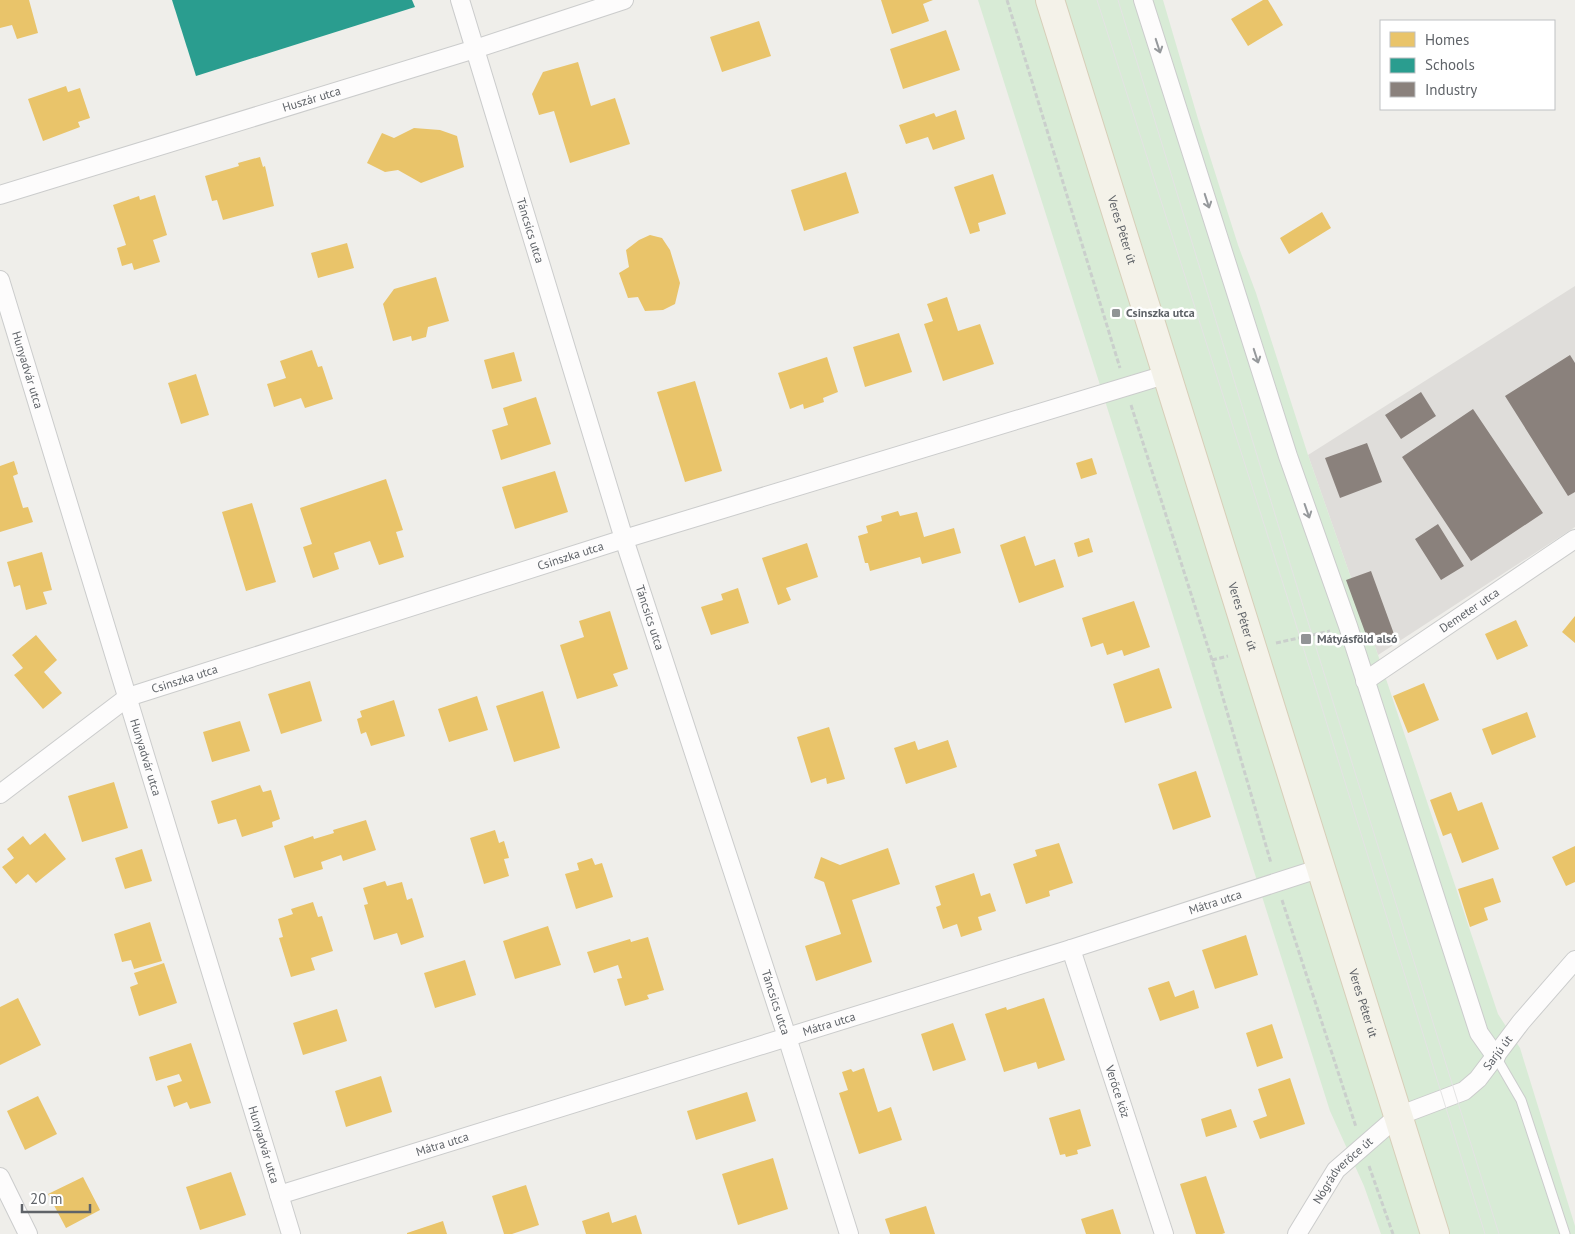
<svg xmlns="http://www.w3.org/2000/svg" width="1575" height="1234" viewBox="0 0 1575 1234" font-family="'PT Sans',sans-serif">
	<rect width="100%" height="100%" fill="#efeeea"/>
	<path fill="#dfddda" d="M1575,286V527L1378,655L1308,455Z"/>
	<path fill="#d8ebd6" d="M978,0H1163L1198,119L1238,245L1256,293L1308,455L1378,655L1498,1014L1520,1048L1575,1226V1234H1381L1364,1186L1330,1111Z"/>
	<path fill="#e9c46a" d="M0,0H29L38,33L17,39L12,25L0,28Z
		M881,0H933L923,4L929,21L892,34Z
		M1263,0H1268L1283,25L1248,46L1231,19Z
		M759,21L771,56L722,72L710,37Z
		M946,30L960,70L903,89L890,49Z
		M578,62L591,106L615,98L630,144L570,163L554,111L539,115L532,94L543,72Z
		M66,86L68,92L80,88L90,118L78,122L80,127L43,141L28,99Z
		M956,110L965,139L933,150L928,137L906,144L899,125L934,113L936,117Z
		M414,128L440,130L457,136L464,167L421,183L398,170L385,172L367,163L382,133L394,138Z
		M260,157L263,167L265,166L274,206L223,220L217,200L212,201L205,176L239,166L238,163Z
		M846,172L859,213L804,231L791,190Z
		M993,174L1006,214L978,223L980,231L970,234L954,187Z
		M155,195L167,235L153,240L160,262L134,270L132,263L122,266L117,248L126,245L113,205L139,196L140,200Z
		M1322,212L1331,228L1289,254L1280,238Z
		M650,235L662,238L670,250L680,283L675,304L663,310L645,311L638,297L628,298L619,273L629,267L626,250L639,240Z
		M347,243L354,268L318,278L311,253Z
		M436,277L449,321L428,327L426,337L412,341L411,336L393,341L383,304L394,289Z
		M947,297L958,331L980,324L994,364L943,381L924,324L933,321L927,304Z
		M899,333L912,372L865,387L853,347Z
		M312,350L318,367L322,366L333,399L305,408L301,398L274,407L267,384L286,378L280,361Z
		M514,352L522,381L492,389L484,360Z
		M827,357L838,392L823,398L824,402L804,409L803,404L790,409L778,373Z
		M196,374L209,415L181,424L168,383Z
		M695,381L722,471L685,482L657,392Z
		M536,397L551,444L501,460L492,430L508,425L503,408Z
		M1092,458L1097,474L1081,479L1076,463Z
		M14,461L18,474L13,476L23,508L28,507L33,522L0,532V466Z
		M555,471L568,512L515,529L502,487Z
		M386,479L403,530L396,532L404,557L379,565L370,541L334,553L339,569L313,578L303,547L312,544L300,508Z
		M252,503L276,582L246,591L222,512Z
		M898,511L900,516L917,512L924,537L954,528L961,553L922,564L920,557L870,571L868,563H865L858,536L868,533L866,526L882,521L881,516Z
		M1025,536L1035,566L1055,559L1064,587L1019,603L1000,545Z
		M1089,538L1093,552L1078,557L1074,543Z
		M807,543L818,577L786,588L791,600L778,605L762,558Z
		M42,552L52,590L43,592L47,604L26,610L20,585L14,587L7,562Z
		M738,588L749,623L711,635L701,607L723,600L721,594Z
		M1134,601L1150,647L1124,656L1122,650L1107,655L1103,643L1091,647L1082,618Z
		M610,611L628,669L613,674L618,686L577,699L560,645L584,637L579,621Z
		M1575,616V643L1562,632Z
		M1516,620L1528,646L1497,660L1485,634Z
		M36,635L57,660L44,672L62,693L43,709L14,675L23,668L12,655Z
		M1159,668L1172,708L1125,723L1113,684Z
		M310,681L322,721L281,734L268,694Z
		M1424,683L1439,720L1408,733L1393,696Z
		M543,691L560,748L514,762L496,706Z
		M477,696L488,730L449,742L438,709Z
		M394,700L405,736L371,746L366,732L361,734L357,719L362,717L360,711Z
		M1527,712L1536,737L1492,755L1482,729Z
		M240,721L250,751L212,762L203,732Z
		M829,727L845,779L827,784L826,778L811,783L797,737Z
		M948,740L957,767L906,784L894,748L915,741L918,750Z
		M1196,771L1211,817L1173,830L1158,784Z
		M114,782L128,828L82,842L68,796Z
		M260,785L263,792L271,790L280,819L272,822L273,827L242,837L236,819L218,824L211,801Z
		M1451,792L1458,811L1482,802L1499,849L1462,863L1451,833L1443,836L1430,800Z
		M366,820L376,850L343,861L341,855L321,862L323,869L294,878L284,846L313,836L314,839L334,833L333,830Z
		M495,830L499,843L504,841L509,858L504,859L509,876L484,884L470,838Z
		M45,833L66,859L36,883L28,874L16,884L2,867L14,858L7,849L23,836L30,845Z
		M1059,843L1073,883L1049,891L1050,896L1026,904L1013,864L1037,856L1035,850Z
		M1575,846V882L1566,886L1552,857Z
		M888,848L900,884L852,900L872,962L816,981L805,946L841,934L824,882L814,878L821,857L840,865Z
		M142,849L152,881L125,889L115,858Z
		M592,858L595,865L602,863L613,897L576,909L565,874L579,870L577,863Z
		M974,873L981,896L990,893L996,911L978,917L982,930L961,937L957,924L943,929L936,907L941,905L935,886Z
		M1493,878L1501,902L1484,908L1488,920L1470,927L1458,889Z
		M385,881L387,886L402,882L407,900L412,898L424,937L401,945L397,933L374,940L364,905L368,904L363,888Z
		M313,902L318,917L322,916L333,951L311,958L315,970L291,977L279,938L283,937L278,919L293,914L291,909Z
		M150,922L162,961L134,969L131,960L122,962L114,934Z
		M548,926L561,965L515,979L503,941Z
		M1246,935L1258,975L1215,989L1202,950Z
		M648,937L664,990L647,995L649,999L625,1006L617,979L622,978L618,965L594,973L587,952L630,939L631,942Z
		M465,960L476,995L435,1008L424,973Z
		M164,963L177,1003L139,1016L130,987L138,984L134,973Z
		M1169,981L1175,997L1194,990L1199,1008L1160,1021L1148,988Z
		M18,998L41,1045L0,1065V1007Z
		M1044,998L1065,1060L1038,1069L1036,1062L1004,1072L985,1014L1006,1007L1007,1010Z
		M337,1009L347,1041L303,1055L293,1023Z
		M953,1023L966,1060L933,1071L921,1034Z
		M1272,1024L1283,1058L1257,1067L1246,1033Z
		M191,1043L211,1103L190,1109L187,1102L174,1107L167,1086L182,1081L179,1074L156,1081L149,1057Z
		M864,1068L878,1112L891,1107L902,1140L859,1154L839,1093L848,1090L842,1072L851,1069L853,1072Z
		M381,1076L392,1112L346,1127L335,1091Z
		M1290,1078L1305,1124L1260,1139L1253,1121L1267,1116L1258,1089Z
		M747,1092L756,1121L696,1140L687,1111Z
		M38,1096L57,1134L25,1150L7,1111Z
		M1080,1109L1091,1146L1077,1150L1078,1154L1066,1157L1065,1154L1060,1155L1049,1118Z
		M1231,1109L1237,1127L1206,1137L1201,1119Z
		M773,1158L788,1209L738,1225L722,1174Z
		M231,1172L246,1215L200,1230L186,1187Z
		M1206,1176L1225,1233L1222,1234H1196L1180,1184Z
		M83,1177L100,1210L66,1228L48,1194Z
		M526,1185L539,1225L512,1234H504L492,1196Z
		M926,1206L935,1234H890L885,1219Z
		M1113,1209L1121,1234H1086L1081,1219Z
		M609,1212L612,1223L636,1215L642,1234H586L582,1221Z
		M443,1221L447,1234H407V1233Z"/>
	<path fill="#2a9d8f" d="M172,0H412L415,7L196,76Z"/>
	<path fill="#8a817c" d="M1570,355L1575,363V492L1568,496L1505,396Z
		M1421,392L1436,416L1401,439L1385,415Z
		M1473,409L1543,513L1471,561L1402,457Z
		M1367,443L1382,482L1340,498L1325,458Z
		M1438,524L1464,566L1441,580L1415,539Z
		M1371,571L1394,634L1369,643L1346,580Z"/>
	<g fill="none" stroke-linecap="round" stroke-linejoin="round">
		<g stroke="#cbcccc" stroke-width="11">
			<path id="service" d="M1496,1057L1521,1100L1565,1234"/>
		</g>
		<g stroke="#cbcccc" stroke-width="20">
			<g id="minor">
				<path id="s1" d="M460,0L624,539L787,1037L849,1234"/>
				<path d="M1143,0L1288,456L1348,626L1479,1033L1496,1057"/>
				<path id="s2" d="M0,195L475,49L624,0"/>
				<path id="s3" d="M0,280L291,1234"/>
				<path id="s4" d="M1365,681L1575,539"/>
				<path id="s5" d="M0,794L128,697L624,539L1168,374"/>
				<path id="s6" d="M1071,949L1164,1234"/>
				<path d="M0,1177L28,1234"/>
				<path id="s7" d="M279,1195L1071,949L1321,868"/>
				<path id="s8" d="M1297,1234L1336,1170L1398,1116L1464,1091L1478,1079L1521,1022L1575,960"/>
			</g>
		</g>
		<g stroke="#d7ceb8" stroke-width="30">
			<g id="primary">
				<path id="s9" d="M1050,0L1435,1234"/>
			</g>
		</g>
		<path stroke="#cacfcc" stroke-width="3" stroke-dasharray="5 2.5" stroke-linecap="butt" d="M1007,0L1120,368
			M1131,405L1212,660L1271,863
			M1276,643L1330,631
			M1212,660L1228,656
			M1282,900L1356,1127
			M1369,1166L1393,1234"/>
		<use href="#service" stroke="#fdfcfc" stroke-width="9"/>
		<use href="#minor" stroke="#fdfcfc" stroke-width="18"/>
		<use href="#primary" stroke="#f4f2e9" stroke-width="28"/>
		<path stroke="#e4e4e4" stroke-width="1" d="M1097,0L1300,637L1485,1234
			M1118,0L1299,593L1499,1234"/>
	</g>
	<defs><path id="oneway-shaft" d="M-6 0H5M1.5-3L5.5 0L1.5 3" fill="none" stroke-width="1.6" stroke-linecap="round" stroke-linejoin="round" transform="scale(1.25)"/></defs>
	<g stroke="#96999c">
		<use href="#oneway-shaft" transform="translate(1158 46) rotate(72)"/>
		<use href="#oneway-shaft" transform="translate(1207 201) rotate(72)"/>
		<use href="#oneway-shaft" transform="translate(1256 356) rotate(72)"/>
		<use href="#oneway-shaft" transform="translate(1307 511) rotate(71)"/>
	</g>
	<g fill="#919496" stroke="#fff" stroke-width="2">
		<rect x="1111" y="308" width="10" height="10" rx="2.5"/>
		<rect x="1300" y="633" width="12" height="12" rx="2.5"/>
	</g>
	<g text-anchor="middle" stroke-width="5" stroke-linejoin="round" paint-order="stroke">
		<g font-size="12" fill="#5f6368" stroke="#fff">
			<text dy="4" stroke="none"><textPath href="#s2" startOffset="326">Huszár utca</textPath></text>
			<text dy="4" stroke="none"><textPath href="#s9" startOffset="241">Veres Péter út</textPath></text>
			<text dy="4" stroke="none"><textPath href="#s1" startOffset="241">Táncsics utca</textPath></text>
			<text dy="4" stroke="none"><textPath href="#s3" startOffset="94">Hunyadvár utca</textPath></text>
			<text dy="4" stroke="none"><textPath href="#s5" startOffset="625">Csinszka utca</textPath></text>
			<text dy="4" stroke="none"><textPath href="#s4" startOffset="126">Demeter utca</textPath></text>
			<text dy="4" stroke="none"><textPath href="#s9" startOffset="646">Veres Péter út</textPath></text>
			<text dy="4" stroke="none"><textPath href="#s1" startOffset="646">Táncsics utca</textPath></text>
			<text dy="4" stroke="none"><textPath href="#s5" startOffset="220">Csinszka utca</textPath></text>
			<text dy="4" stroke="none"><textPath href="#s3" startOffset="499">Hunyadvár utca</textPath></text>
			<text dy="4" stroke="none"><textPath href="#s7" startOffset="981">Mátra utca</textPath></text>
			<text dy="4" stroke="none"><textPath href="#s1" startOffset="1051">Táncsics utca</textPath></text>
			<text dy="4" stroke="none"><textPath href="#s9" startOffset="1051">Veres Péter út</textPath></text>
			<text dy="4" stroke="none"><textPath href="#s7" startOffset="576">Mátra utca</textPath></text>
			<text dy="4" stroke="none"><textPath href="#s8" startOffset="279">Sarjú út</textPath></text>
			<text dy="4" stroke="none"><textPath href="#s6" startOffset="150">Verőce köz</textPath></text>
			<text dy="4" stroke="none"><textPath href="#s3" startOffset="904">Hunyadvár utca</textPath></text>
			<text dy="4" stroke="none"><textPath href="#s7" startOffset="171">Mátra utca</textPath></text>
			<text dy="4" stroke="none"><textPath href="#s8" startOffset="79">Nógrádverőce út</textPath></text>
		</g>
		<g font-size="12" font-weight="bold" fill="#5f6368" stroke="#fff" text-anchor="start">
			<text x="1126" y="317">Csinszka utca</text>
			<text x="1317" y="643">Mátyásföld alsó</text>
		</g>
	</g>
	<rect x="1380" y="20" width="175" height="90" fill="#ffffff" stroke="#bfc1c3"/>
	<rect x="1390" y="32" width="25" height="15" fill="#e9c46a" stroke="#bfc1c3"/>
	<text x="1425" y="45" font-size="15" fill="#5f6368">Homes</text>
	<rect x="1390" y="58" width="25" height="15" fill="#2a9d8f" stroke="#bfc1c3"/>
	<text x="1425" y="70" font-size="15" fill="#5f6368">Schools</text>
	<rect x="1390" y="82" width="25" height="15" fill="#8a817c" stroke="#bfc1c3"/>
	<text x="1425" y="95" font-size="15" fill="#5f6368">Industry</text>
	<path d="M22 1204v8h68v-8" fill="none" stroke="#5f6368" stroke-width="2.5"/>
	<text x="30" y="1204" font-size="15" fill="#5f6368" stroke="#ffffff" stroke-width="4" paint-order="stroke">20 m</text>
</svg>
